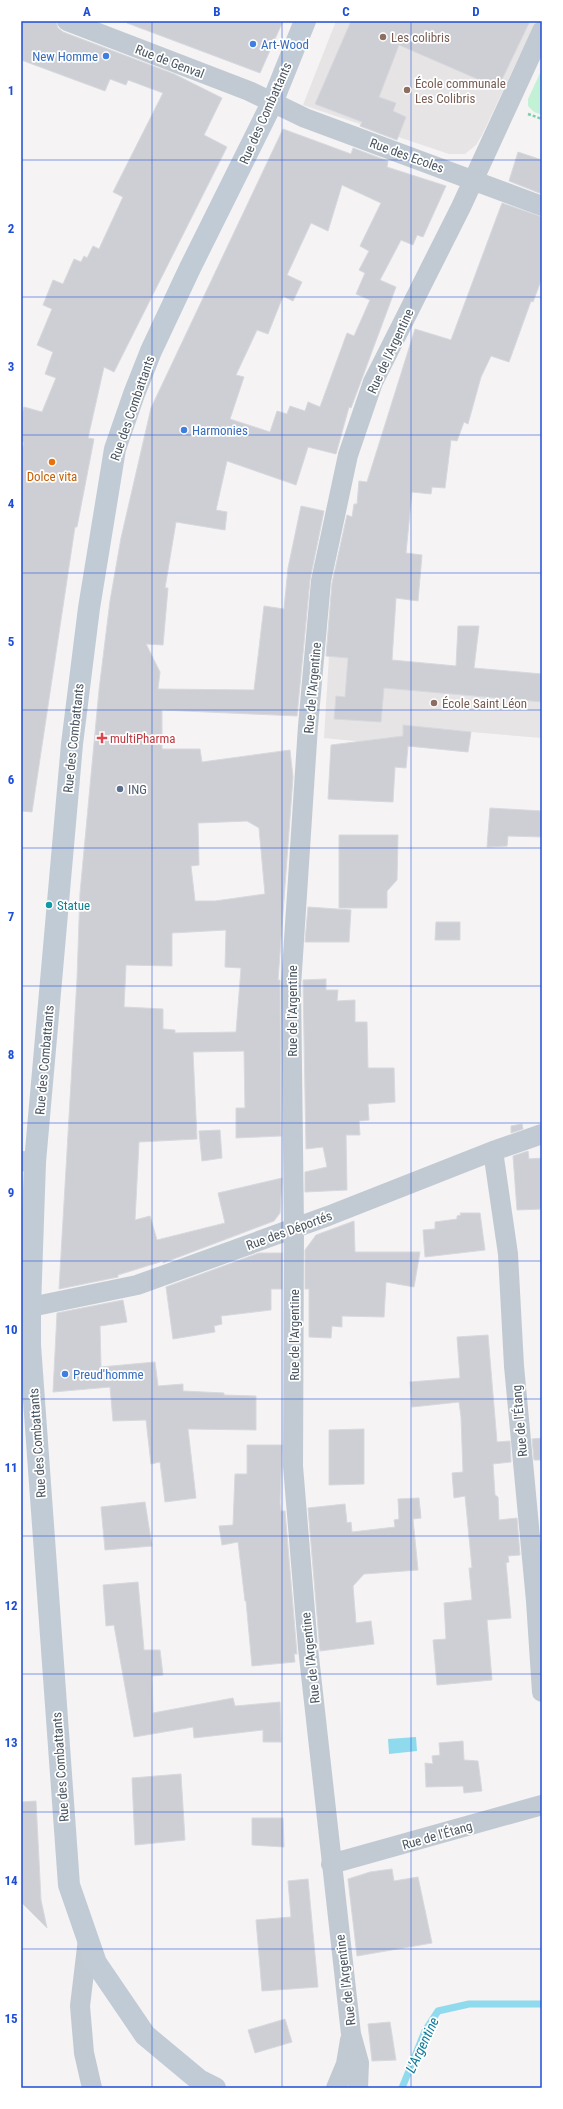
<svg xmlns="http://www.w3.org/2000/svg" width="563" height="2109" viewBox="0 0 563 2109" font-family="'Roboto Condensed',sans-serif">
	<rect width="100%" height="100%" fill="#f5f3f3"/>
	<path fill="#e6e4e5" d="M336,21H536L482,135L476,145L465,154H449L303,105Z
		M329,656L542,674V738L471,732L468,752H467L324,738Z"/>
	<path fill="#c3f1d5" d="M542,69V115L534,112L528,106V99Z"/>
	<path fill="#90daee" d="M416,1737L417,1751L389,1754L388,1739Z"/>
	<g fill="none" stroke-linecap="round" stroke-linejoin="round">
		<path stroke="#90daee" stroke-width="7" d="M402,2088L425,2031L438,2011L469,2004H542"/>
	</g>
	<path fill="#cdcfd5" stroke="#d7d9de" fill-rule="evenodd" d="M21,21H56L58,28L63,32L174,74L222,98L204,135L227,147L114,372L104,367L88,438L94,439L77,527H75L32,812L21,811V451L24,443L21,441V417L24,407L42,412L56,378L45,374L53,352L37,345L52,309L43,305L53,280L63,284L74,259L81,262L84,256L87,258L93,246L99,249L123,197L113,192L163,93L128,80L126,85L110,79L105,91L21,60Z
		M127,21H283L260,73L127,23Z
		M351,21H530L498,88L399,45L379,97L396,103L393,111L406,117L397,140L360,126L362,122L315,104Z
		M283,129L351,154L353,148L388,161L387,167L446,186L423,237L417,235L413,245L401,240L380,280L396,287L351,408L349,407L336,454L308,447L296,485L227,461L216,510L227,512L225,530L176,522L165,588H168L163,645L146,644L160,672L158,689L254,690L264,606L284,609L288,568L301,506L324,511L310,580L297,716L162,710V749H200L202,762L290,750L293,777L278,980H280L281,1136L236,1138V1108H245L244,1051L193,1052L197,1139L139,1142L135,1220L150,1216L157,1240L225,1223L218,1193L282,1178L280,1213L274,1221L163,1263V1261L118,1275V1277L59,1289L77,979L80,893L99,690L110,601L121,538L151,408ZM342,185L381,203L360,246L369,251L359,270L365,273L356,294L370,300L354,336L347,333L320,407L308,402L305,411L290,406L287,414L277,411L270,432L230,419L244,377L236,375L257,330L268,334L283,296L293,301L302,282L287,275L311,223L328,231ZM247,821L259,828L265,894L215,901H195L191,866L199,865L198,823ZM226,930L225,967L241,968L236,1032L175,1033V1030L163,1029V1009L124,1007L126,965L172,966V933Z
		M518,152L542,160V194L509,181Z
		M502,203L542,217V278L533,302L531,301L509,362L491,356L481,377L468,424L464,422L457,441L451,440L445,488L432,487L431,494L412,492L406,553L422,555L418,601L396,598L392,660L456,666L458,626H479L474,668L542,674V702L384,688L381,722L334,719L336,696L345,697L348,658L326,656L332,583L347,515L352,517L354,504H357L359,481L367,482L415,329L451,340Z
		M403,725L471,732L468,752L408,746L406,768L395,767L393,802L328,799L331,745L403,736Z
		M490,808L542,811V837L508,836L507,846L487,847Z
		M339,835H398L397,880L387,891V908H339Z
		M308,907L351,910L349,942H305Z
		M436,922H460V940H435Z
		M326,979V990H338L337,1001L355,1000V1022H367L368,1068H394L395,1102L368,1104L369,1120L359,1121L360,1135H346L347,1190L305,1192V1172L327,1167L323,1147L306,1149L303,980Z
		M522,1124L523,1129L511,1133V1126Z
		M220,1130L222,1158L202,1161L199,1131Z
		M528,1151L529,1159L542,1158V1209L517,1210L513,1156Z
		M460,1213H480L485,1250L425,1257L423,1230L435,1229V1222L457,1219V1216L461,1215Z
		M354,1221L355,1252H420L414,1287L386,1282L384,1317L342,1316V1327L332,1326L331,1338L309,1337V1289H305V1250L316,1235Z
		M259,1253H282V1289H271V1310L221,1316L222,1324L214,1326L215,1332L173,1339L166,1287Z
		M123,1300L127,1322L100,1326L101,1367L155,1362L158,1386L183,1384V1391L224,1393V1395L256,1396V1430L188,1429L196,1498L165,1502L160,1462L151,1464L146,1420L113,1421L110,1387L53,1392L57,1313Z
		M488,1335L497,1442L510,1441L511,1462L493,1464L495,1495L498,1497L499,1520L517,1518L520,1555L508,1556L509,1562L506,1563L511,1618L487,1620L492,1680L437,1685L433,1640L446,1639L444,1603L472,1600L469,1568H472L465,1496L454,1498L452,1473L463,1472L461,1417L459,1402L412,1407L410,1382L460,1378L457,1337Z
		M364,1429V1484L329,1485V1430Z
		M542,1438V1460H534L532,1439Z
		M247,1445H282L280,1503L281,1511H285L297,1654H294L295,1662L252,1666L246,1601H245L238,1542L222,1545L219,1526L233,1525L235,1474H247Z
		M419,1498L421,1518L413,1519L418,1570L364,1574L353,1586L356,1623L371,1621L374,1644L320,1651L308,1508L345,1504L347,1523L351,1522L352,1532L395,1527L394,1520L399,1519L398,1499Z
		M145,1502L152,1546L105,1550L101,1507Z
		M138,1582L144,1650H160L163,1675L152,1676L153,1713L233,1698L235,1706L280,1702L281,1742H263V1730L194,1738L193,1727L134,1737L114,1625L106,1626L103,1585Z
		M463,1741L464,1760L478,1761L482,1791L464,1793L463,1786L426,1787L425,1763L433,1764L432,1756L440,1755L439,1743Z
		M181,1774L185,1840L135,1845L132,1778Z
		M36,1801L41,1900L47,1928L21,1902V1802Z
		M252,1818H283L284,1847L252,1845Z
		M392,1869L394,1881L418,1877L432,1943L357,1956L348,1879L370,1872Z
		M308,1879L318,1987L262,1991L256,1920L291,1917L288,1881Z
		M285,2019L292,2042L255,2053L248,2030Z
		M390,2022L396,2060L372,2061L368,2024Z"/>
	<g fill="none" stroke-linecap="round" stroke-linejoin="round">
		<path stroke="#7ad0a6" stroke-width="2.5" stroke-dasharray="3 2" stroke-linecap="butt" d="M528,114L542,119"/>
		<path stroke="#c1cad2" stroke-width="20" d="M67,21L249,91L305,118L542,206
			M493,1151L508,1254L514,1366L536,1601L542,1692
			M21,1161L35,1162
			M21,1309L137,1285L328,1216L493,1151L542,1134
			M331,1864L542,1805
			M88,1939L80,2006L84,2053L92,2088
			M336,2088L346,2064L350,2040
			M358,2088L359,2063L351,2034L308,1648L293,1466L294,1228L291,986L308,726L321,581L348,455L373,382L461,207L542,31"/>
		<path stroke="#c1cbd6" stroke-width="22" d="M215,2088L199,2080L145,2035L96,1963L69,1885L30,1345V1307L35,1162L72,744L89,608L115,449L134,394L151,351L190,268L272,103L305,21"/>
	</g>
	<path fill="none" stroke="#1d4ed8" stroke-width="1" stroke-opacity="0.55" d="M152,21V2088M282,21V2088M411,21V2088M21,160H542M21,297H542M21,435H542M21,573H542M21,710H542M21,848H542M21,986H542M21,1123H542M21,1261H542M21,1399H542M21,1536H542M21,1674H542M21,1812H542M21,1949H542"/>
	<g fill="#8d6e63" stroke="#fff" stroke-width="1.5">
		<circle cx="383" cy="37" r="4"/>
		<circle cx="407" cy="90" r="4"/>
		<circle cx="434" cy="703" r="4"/>
	</g>
	<g fill="#3f7fe0" stroke="#fff" stroke-width="1.5">
		<circle cx="253" cy="44" r="4"/>
		<circle cx="106" cy="56" r="4"/>
		<circle cx="184" cy="430" r="4"/>
		<circle cx="65" cy="1374" r="4"/>
	</g>
	<circle fill="#e8710a" stroke="#fff" stroke-width="1.5" cx="52" cy="462" r="4"/>
	<path fill="#e0444e" stroke="#fff" stroke-width="1.5" d="M100 732h4v4h4v4h-4v4h-4v-4h-4v-4h4z"/>
	<circle fill="#5c6f8a" stroke="#fff" stroke-width="1.5" cx="120" cy="789" r="4"/>
	<circle fill="#0f9aa8" stroke="#fff" stroke-width="1.5" cx="49" cy="905" r="4"/>
	<g text-anchor="middle" stroke-width="3.5" stroke-linejoin="round" paint-order="stroke">
		<g font-size="13" fill="#785e54" stroke="#fff" text-anchor="start">
			<text x="391" y="42">Les colibris</text>
			<text x="415" y="88">École communale<tspan x="415" dy="15">Les Colibris</tspan></text>
			<text x="442" y="708">École Saint Léon</text>
		</g>
		<g font-size="13" fill="#366cbe" stroke="#fff" text-anchor="start">
			<text x="261" y="49">Art-Wood</text>
			<text x="98" y="61" text-anchor="end">New Homme</text>
			<text x="192" y="435">Harmonies</text>
			<text x="73" y="1379">Preud'homme</text>
		</g>
		<g font-size="13" fill="#4a5661" stroke="#fff">
			<text transform="translate(170 61) rotate(21)" y="5">Rue de Genval</text>
			<text transform="translate(265 113) rotate(-66)" y="5">Rue des Combattants</text>
			<text transform="translate(407 155) rotate(20)" y="5">Rue des Ecoles</text>
			<text transform="translate(390 351) rotate(-65)" y="5">Rue de l'Argentine</text>
			<text transform="translate(132 408) rotate(-71)" y="5">Rue des Combattants</text>
			<text transform="translate(312 688) rotate(-85)" y="5">Rue de l'Argentine</text>
			<text transform="translate(73 738) rotate(-84)" y="5">Rue des Combattants</text>
			<text transform="translate(292 1011) rotate(-90)" y="5">Rue de l'Argentine</text>
			<text transform="translate(44 1060) rotate(-85)" y="5">Rue des Combattants</text>
			<text transform="translate(289 1230) rotate(-20)" y="5">Rue des Déportés</text>
			<text transform="translate(294 1335) rotate(-90)" y="5">Rue de l'Argentine</text>
			<text transform="translate(519 1421) rotate(-95)" y="5">Rue de l'Étang</text>
			<text transform="translate(37 1443) rotate(-94)" y="5">Rue des Combattants</text>
			<text transform="translate(310 1658) rotate(-96)" y="5">Rue de l'Argentine</text>
			<text transform="translate(60 1767) rotate(-94)" y="5">Rue des Combattants</text>
			<text transform="translate(437 1835) rotate(-16)" y="5">Rue de l'Étang</text>
			<text transform="translate(345 1980) rotate(-97)" y="5">Rue de l'Argentine</text>
		</g>
		<g font-size="13" fill="#c56008" stroke="#fff">
			<text x="52" y="481">Dolce vita</text>
		</g>
		<g font-size="13" fill="#be3a42" stroke="#fff" text-anchor="start">
			<text x="110" y="743">multiPharma</text>
		</g>
		<g font-size="13" fill="#4e5e75" stroke="#fff" text-anchor="start">
			<text x="128" y="794">ING</text>
		</g>
		<g font-size="13" fill="#0d838f" stroke="#fff" text-anchor="start">
			<text x="57" y="910">Statue</text>
		</g>
		<g font-size="14" font-style="italic" fill="#0c7c9b" stroke="#fff">
			<text transform="translate(422 2045) rotate(-65)" y="5">L'Argentine</text>
		</g>
	</g>
	<rect width="563" height="2109" fill="none" stroke="#ffffff" stroke-width="44"/>
	<rect x="22" y="22" width="519" height="2065" fill="none" stroke="#1d4ed8" stroke-width="1.5"/>
	<g font-size="13" text-anchor="middle" font-weight="bold" fill="#1d4ed8">
		<text x="87" y="16">A</text>
		<text x="217" y="16">B</text>
		<text x="346" y="16">C</text>
		<text x="476" y="16">D</text>
		<text x="11" y="95">1</text>
		<text x="11" y="233">2</text>
		<text x="11" y="371">3</text>
		<text x="11" y="508">4</text>
		<text x="11" y="646">5</text>
		<text x="11" y="784">6</text>
		<text x="11" y="921">7</text>
		<text x="11" y="1059">8</text>
		<text x="11" y="1197">9</text>
		<text x="11" y="1334">10</text>
		<text x="11" y="1472">11</text>
		<text x="11" y="1610">12</text>
		<text x="11" y="1747">13</text>
		<text x="11" y="1885">14</text>
		<text x="11" y="2023">15</text>
	</g>
</svg>
